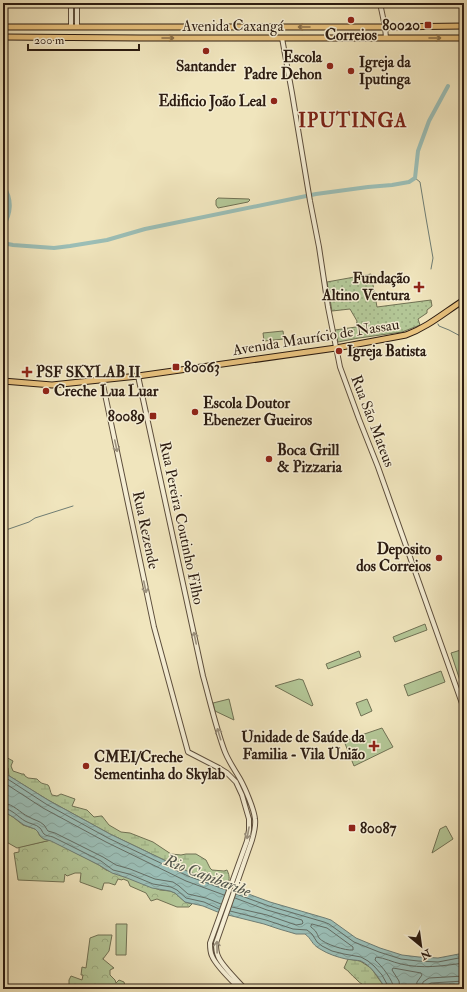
<svg xmlns="http://www.w3.org/2000/svg" width="467" height="992" viewBox="0 0 467 992" font-family="'IM FELL Double Pica',serif">
	<defs>
		<pattern id="grass-dots" width="8" height="8" patternUnits="userSpaceOnUse"><rect width="8" height="8" fill="#b3c696"/><path d="M2 2h.1M6 6h.1" fill="none" stroke="#9aaa80" stroke-width="1.8" stroke-linecap="round"/></pattern>
		<pattern id="forest-crowns" width="20" height="18" patternUnits="userSpaceOnUse"><rect width="20" height="18" fill="#b3c696"/><path d="M2 6a3 3 0 1 1 6 0M12 15a3 3 0 1 1 6 0" fill="none" stroke="#9aaa80"/></pattern>
		<pattern id="wetland-marsh" width="20" height="14" patternUnits="userSpaceOnUse"><rect width="20" height="14" fill="#b3c696"/><path d="M1 5h8M5 5V1M11 12h8M15 12V8" fill="none" stroke="#9aaa80"/></pattern>
		<pattern id="water-waves" width="16" height="10" patternUnits="userSpaceOnUse"><rect width="16" height="10" fill="#9bbeb6"/><path d="M0 5q4-4 8 0t8 0" fill="none" stroke="#86a39b"/></pattern>
	</defs>
	<rect width="100%" height="100%" fill="#f0e5bd"/>
	<filter id="stains"><feTurbulence type="fractalNoise" baseFrequency=".005" numOctaves="4"/><feColorMatrix values="0 0 0 0 .2 0 0 0 0 .09 0 0 0 0 .02 0 0 0 .5 -.17"/></filter>
	<radialGradient id="worn" r=".72"><stop offset=".6" stop-color="#630" stop-opacity="0"/><stop offset="1" stop-color="#630" stop-opacity=".3"/></radialGradient>
	<path fill="url(#grass-dots)" stroke="#707154" d="M371,274L377,307L431,300L432,306L427,310V313L418,319L420,325L402,332L359,338L338,342L335,330L356,327L357,321L350,309L332,311L327,282Z"/>
	<path fill="url(#forest-crowns)" stroke="#707154" d="M51,840L99,865L106,870L140,882L146,885L160,890L170,891L175,893L185,902L192,904L189,907H177L157,899L151,901L146,893L130,886L128,881L123,879L122,880L118,879L115,885L109,883H104L102,890L80,882L81,873H75L67,876L65,874L64,882L18,880L14,853L19,852V847Z
		M98,935H112L109,951L103,959L114,968L110,970V975L115,980L116,983L119,980L124,982L126,989H69V980L71,976L82,980L83,975H81L82,967L86,968L90,938Z"/>
	<path fill="url(#wetland-marsh)" stroke="#707154" d="M4,756L13,761L11,766L13,771L22,774H24L25,776L28,778L37,779L40,782C42,784 46,784 48,785C50,787 50,792 52,795L57,796L61,794L75,799L72,806L87,810L94,817L101,816H102L109,825L121,832L130,833L153,842L171,854L181,855L186,854H196L206,860L210,868L212,870L224,871L227,870C230,876 230,881 226,886L189,872L110,834L48,800L9,776L8,768C4,764 3,762 3,757Z
		M348,959L360,961L371,968L386,989C374,989 365,989 356,979C351,975 349,971 344,968Z"/>
	<path fill="#b3c696" stroke="#707154" d="M218,198L249,199L250,200L248,202L218,208L216,205V200Z
		M283,331L284,339L264,341L263,333Z
		M425,624L427,630L395,642L393,637Z
		M464,649V693L451,653Z
		M359,651L361,657L328,669L326,664Z
		M441,671L445,682L408,696L404,685Z
		M299,679L303,680L313,705L312,706L275,686Z
		M229,699L234,720L215,711L213,703Z
		M367,699L372,711L361,716L356,703Z
		M382,728L393,747L354,766L344,741Z
		M3,811L13,817L23,825L35,829L38,832L40,836L44,839L51,840L17,848L3,840Z
		M446,826L453,839L432,853L440,829Z
		M116,924H127L126,955H116Z"/>
	<path fill="url(#water-waves)" stroke="#6f7d74" d="M3,772L48,800L110,834L189,872L270,902L325,918L331,920L356,938L380,948L402,955L419,957L438,958L464,953V984L431,987L428,989H386C379,979 373,967 361,961C357,960 351,960 346,959C337,957 328,954 320,949C311,944 312,939 305,934H296L279,929L264,924L220,913L203,906L185,902L175,893L170,891L152,888L127,878L112,873L99,865L51,841L44,839L40,836L38,832L35,829L24,825L13,817L3,811Z"/>
	<g fill="none" stroke-linecap="round" stroke-linejoin="round">
		<path stroke="#646d64" stroke-width="1" d="M3,776L46,804L108,838L188,876L226,890
			M3,782L43,808L106,842L186,881L224,895
			M3,803C14,804 20,813 29,817C34,820 40,821 44,825C45,826 47,830 48,831L55,833L103,857L116,865L130,869L155,879L173,882L179,886L188,894L206,898L221,904
			M3,808C12,809 18,817 25,821C30,824 36,824 40,828C42,830 42,832 44,834C46,836 50,836 53,837L101,861L113,870L129,874L153,884L171,887L177,890L186,898L204,902L219,909
			M236,894L269,906L324,922L329,924L354,942L379,952L401,959L418,961L438,962L464,957
			M232,907L267,915L296,925L302,924L303,923L302,920L267,910L235,898
			M230,911L266,920L293,929L307,930L312,934L317,942L322,946L332,951L344,954L361,957L368,961L374,966L382,975L388,986L389,989
			M312,924L327,928L353,947V950C346,951 324,944 319,938C318,936 317,933 316,932C316,931 312,928 311,927Z
			M394,989C393,980 382,966 375,960L376,957C385,958 392,962 401,964C422,969 442,966 464,963
			M400,989L399,981L392,970L393,968L421,973L422,975L417,982L416,989
			M422,989L423,982L429,978L464,976
			M427,989V985L431,983L464,981"/>
		<path stroke="#6f7d74" stroke-width="1" d="M415,178L420,182L426,218L433,258L431,269
			M438,324L439,326L449,330L464,338
			M3,531L29,522L35,518L73,506"/>
		<path stroke="#9bbeb6" stroke-width="4" d="M3,185C13,200 11,213 3,227
			M3,243L13,245L54,248L70,246L107,240L145,229L316,194L368,187L392,185L409,182L415,178L418,151L429,121L448,86"/>
		<path stroke="#53554b" stroke-width="1" stroke-dasharray="5 4" stroke-linecap="butt" d="M3,775L4,773"/>
		<g stroke="#5d4e3c" stroke-width="6">
			<path id="minor" d="M71,3V27
				M77,3V27
				M380,3L385,27L386,38
				M282,38L292,93L310,201L319,247L328,307L340,367L359,419L378,467L464,709
				M138,376L203,676C210,701 216,728 225,752C229,762 235,770 240,779C245,788 254,809 255,819C256,826 254,833 252,840L216,943C216,948 216,952 218,956C221,965 238,981 245,989
				M102,380L154,627L188,752L219,768L227,773L236,782L242,795L249,819V830L247,841L210,943C210,948 210,952 212,956C216,966 232,981 240,989"/>
		</g>
		<g stroke="#2c1c11" stroke-width="7">
			<path id="major" d="M3,27H385L464,26
				M3,37L140,38H464
				M3,381L52,385L90,381L138,376L336,348L406,335C428,327 445,312 464,300"/>
		</g>
		<use href="#minor" stroke="#f5eed4" stroke-width="4"/>
		<use href="#major" stroke="#e8c27e" stroke-width="5"/>
	</g>
	<defs><path id="oneway-shaft" d="M-6 0H5M1.5-3L5.5 0L1.5 3" fill="none" stroke-width="1.6" stroke-linecap="round" stroke-linejoin="round"/></defs>
	<g stroke="#8a6f48">
		<use href="#oneway-shaft" transform="translate(304 27) rotate(180)"/>
		<use href="#oneway-shaft" transform="translate(168 38)"/>
		<use href="#oneway-shaft" transform="translate(435 38)"/>
	</g>
	<g stroke="#9b907c">
		<use href="#oneway-shaft" transform="translate(116 446) rotate(78)"/>
		<use href="#oneway-shaft" transform="translate(145 587) rotate(78)"/>
		<use href="#oneway-shaft" transform="translate(195 638) rotate(-102)"/>
		<use href="#oneway-shaft" transform="translate(219 734) rotate(-107)"/>
		<use href="#oneway-shaft" transform="translate(248 833) rotate(100)"/>
		<use href="#oneway-shaft" transform="translate(217 947) rotate(-91)"/>
	</g>
	<g fill="#8f2418" stroke="#f5eed4" stroke-width="1.5">
		<circle cx="351" cy="20" r="4"/>
		<rect x="424" y="21" width="8" height="8" rx="2"/>
		<circle cx="206" cy="51" r="4"/>
		<circle cx="330" cy="66" r="4"/>
		<circle cx="351" cy="71" r="4"/>
		<circle cx="274" cy="101" r="4"/>
		<path d="M417 281h4v4h4v4h-4v4h-4v-4h-4v-4h4z"/>
		<circle cx="339" cy="351" r="4"/>
		<rect x="172" y="363" width="8" height="8" rx="2"/>
		<path d="M25 366h4v4h4v4h-4v4h-4v-4h-4v-4h4z"/>
		<circle cx="46" cy="391" r="4"/>
		<circle cx="195" cy="412" r="4"/>
		<rect x="149" y="412" width="8" height="8" rx="2"/>
		<circle cx="269" cy="459" r="4"/>
		<circle cx="439" cy="558" r="4"/>
		<path d="M372 740h4v4h4v4h-4v4h-4v-4h-4v-4h4z"/>
		<circle cx="86" cy="766" r="4"/>
		<rect x="348" y="824" width="8" height="8" rx="2"/>
	</g>
	<g text-anchor="middle" stroke-width="3" stroke-linejoin="round" paint-order="stroke">
		<g font-size="15" font-weight="bold" fill="#2c1c11" stroke="#f5eed4" text-anchor="start">
			<text x="420" y="30" text-anchor="end">80020</text>
			<text x="351" y="40" text-anchor="middle">Correios</text>
			<text x="322" y="62" text-anchor="end">Escola<tspan x="322" dy="17">Padre Dehon</tspan></text>
			<text x="359" y="67">Igreja da<tspan x="359" dy="17">Iputinga</tspan></text>
			<text x="206" y="71" text-anchor="middle">Santander</text>
			<text x="266" y="106" text-anchor="end">Edificio João Leal</text>
			<text x="410" y="283" text-anchor="end">Fundação<tspan x="410" dy="17">Altino Ventura</tspan></text>
			<text x="347" y="356">Igreja Batista</text>
			<text x="184" y="372">80063</text>
			<text x="36" y="377">PSF SKYLAB II</text>
			<text x="54" y="396">Creche Lua Luar</text>
			<text x="203" y="408">Escola Doutor<tspan x="203" dy="17">Ebenezer Gueiros</tspan></text>
			<text x="145" y="421" text-anchor="end">80089</text>
			<text x="277" y="455">Boca Grill<tspan x="277" dy="17">&amp; Pizzaria</tspan></text>
			<text x="431" y="554" text-anchor="end">Deposito<tspan x="431" dy="17">dos Correios</tspan></text>
			<text x="365" y="742" text-anchor="end">Unidade de Saúde da<tspan x="365" dy="17">Familia - Vila União</tspan></text>
			<text x="94" y="762">CMEI/Creche<tspan x="94" dy="17">Sementinha do Skylab</tspan></text>
			<text x="360" y="833">80087</text>
		</g>
		<g font-size="15" fill="#2c1c11" stroke="#f5eed4">
			<text x="233" y="31">Avenida Caxangá</text>
			<text transform="translate(316 337) rotate(-9)" y="5">Avenida Maurício de Nassau</text>
			<text transform="translate(373 421) rotate(69)" y="5">Rua São Mateus</text>
			<text transform="translate(182 523) rotate(78)" y="5">Rua Pereira Coutinho Filho</text>
			<text transform="translate(146 530) rotate(78)" y="5">Rua Rezende</text>
		</g>
		<g font-size="16" font-style="italic" fill="#53554b" stroke="#f5eed4">
			<text transform="translate(208 875) rotate(21)" y="6">Rio Capibaribe</text>
		</g>
		<g font-size="19" font-weight="bold" letter-spacing="1" fill="#7a1f14" stroke="#f5eed4">
			<text x="353" y="127">IPUTINGA</text>
		</g>
	</g>
	<rect width="467" height="992" fill="none" stroke="#f0e5bd" stroke-width="16"/>
	<rect x="4" y="4" width="459" height="984" fill="none" stroke="#2c1c11" stroke-width="2"/>
	<rect x="8" y="8" width="451" height="976" fill="none" stroke="#2c1c11"/>
	<g transform="translate(421 946) rotate(151)" stroke="#f5eed4" stroke-width="3" paint-order="stroke">
	<path d="M0-3L7 15L0 10L-7 15Z" fill="#2c1c11"/>
	<text y="-6" font-size="11" font-weight="bold" text-anchor="middle" fill="#2c1c11">N</text>
	</g>
	<path d="M28 44v6h111v-6" fill="none" stroke="#2c1c11" stroke-width="2"/>
	<text x="34" y="44" font-size="12" fill="#2c1c11" stroke="#f5eed4" stroke-width="3" paint-order="stroke">200 m</text>
	<rect width="100%" height="100%" filter="url(#stains)"/>
	<rect width="100%" height="100%" fill="url(#worn)"/>
</svg>
